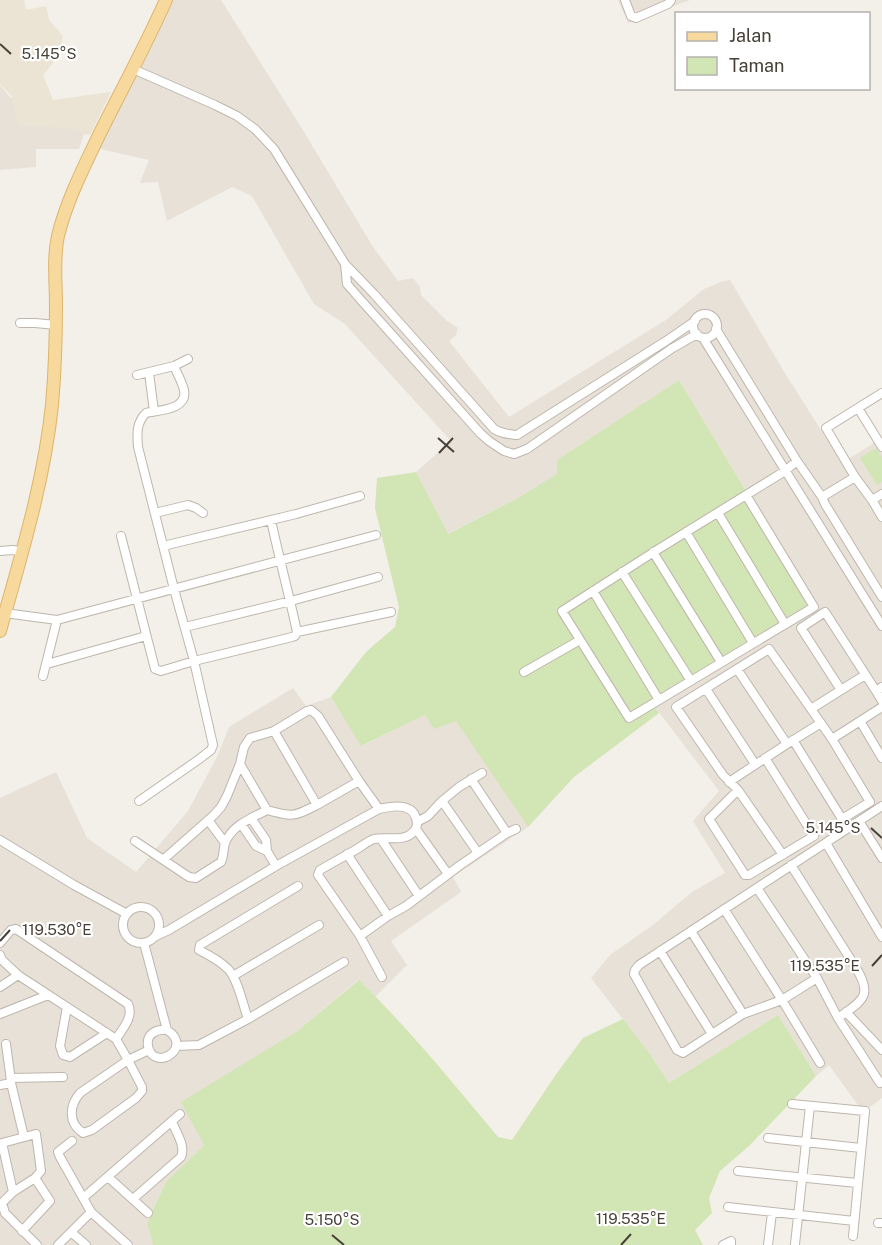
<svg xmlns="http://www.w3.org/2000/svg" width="882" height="1245" viewBox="0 0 882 1245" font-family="'Public Sans',sans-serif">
	<rect width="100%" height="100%" fill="#f3efe9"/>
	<path fill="#e7e1d7" d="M167,0H221L301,127L373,247L398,281L413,278L420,287L421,295L447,321L458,328L456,335L449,341L509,417L666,320L704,289L723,281L730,280L786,375L842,463L882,438V1098L863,1112L829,1065L816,1076L778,1015L669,1083L650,1054L591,978L610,955L653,925L692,892L725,873L693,821L719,791L655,707L651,699L813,601L679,380L557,460L558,474L518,498L447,534L416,472L451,441L345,324L314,304L252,196L232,187L167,221L158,182L140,183L149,160L96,148L119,108Z
		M618,0H690L628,23Z
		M0,85L8,95L18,103L87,123L79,149H36V167L0,170Z
		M293,688L306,706L331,697L362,746L425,715L456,720L528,827L453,877L461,892L391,941L407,965L375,997L358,980L296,1032L204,1145L166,1182L147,1221L153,1245H0V798L56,772L87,838L136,872L188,811L218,755L229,727Z"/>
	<path fill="#ebe3d3" d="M0,0H24L26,10L46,6L49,20L63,36L58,57L43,75L53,100L111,92L90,135L83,134L75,129L18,125L12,96L0,84Z"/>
	<path fill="#d2e5b4" d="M679,380L813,602L651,699L655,707L659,713L574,777L528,827L456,721L434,729L425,715L361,746L331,697L366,652L395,627L399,607L375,508L377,478L416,472L448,534L518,498L557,474V460Z
		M876,448L882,457V482L877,485L860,458Z
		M359,980C409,1029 453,1083 498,1137L512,1140L557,1073L583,1038L623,1019L650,1054L669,1083L778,1015L816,1076L749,1146L720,1171L709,1198L712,1213L695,1230L703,1245H153L147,1222L166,1182L204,1145L181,1102L296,1032Z"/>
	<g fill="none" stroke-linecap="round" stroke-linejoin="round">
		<g stroke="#beb6ac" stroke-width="10">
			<path id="street" d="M625,0L631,16L636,18L668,4L671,0
				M133,69L215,105L237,116L255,129L274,149L345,264L374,294L494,429C502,434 508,434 517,435L666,341L695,321
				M345,264L347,284L360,299L480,433L489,441L504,451L514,454L527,449L671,349L697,334
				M693 326a12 12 0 1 1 24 0a12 12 0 1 1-24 0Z
				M20,323H35L56,325
				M716,329L797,461L822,497L825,504L882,597
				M703,338L882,626
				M149,373L154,411
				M137,375L174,366L188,359
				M882,393L826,428L855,477L872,500L882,517
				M858,408L882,447
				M746,495L814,607L629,718L562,611L657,550L785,471L797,461
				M822,497L855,477
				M872,500L882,494
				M155,513L188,505L196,508L203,513
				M718,513L785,624
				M271,520C279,558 289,594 297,632
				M686,532L753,643
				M121,536L155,669L161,671L194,661L292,637L295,636L297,632L391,612
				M163,546L296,514L360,496
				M0,551L13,550L23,552
				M653,552L721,662
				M622,572L691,681
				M593,591L659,700
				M5,613L57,620L376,535
				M185,627L291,601L378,577
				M47,664L146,636
				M737,669L787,744
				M524,672L580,640
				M43,676L57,620
				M882,687L876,691L882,701
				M706,689L755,764
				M841,690L801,628L825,612L876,691
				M860,721L882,758
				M274,731L317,805L359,781
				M832,739L882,707
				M793,740L842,819L870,802L832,739L811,709L865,675
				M765,758L814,836L749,875H745L709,819L738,790L723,775L676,707L769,649L811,709
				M240,764L267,810
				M471,779L507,833
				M729,782L787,744L821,723
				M738,790L783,855
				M139,801L198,760L211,750L213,745L194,661L174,589L138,447C137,434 136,423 146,413C159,410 188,410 184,390C182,382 177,373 174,366
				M251,818L266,840L267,851L276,866
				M208,820L225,843
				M859,821L882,858
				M417,822L428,816L442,801
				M241,824L256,846L267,851
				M416,829L448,874
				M381,839L419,896
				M0,840L74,885L127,914
				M135,841L189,877L196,878L221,862C224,856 223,849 225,843C232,825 252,818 267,810C293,817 293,817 317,805
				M826,843L882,937
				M478,853L442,801L459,787L482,773
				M347,854L388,916
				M164,859L214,815L221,807L227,796L240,764L244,747L250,738L274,731L307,711L311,710L318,716L359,781L379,809
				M791,865L856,968C874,997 861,1001 838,1018
				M298,886L200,945L199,950C209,955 220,961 228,969C238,979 243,1005 248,1019L344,962
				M757,888L817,978L838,1018L880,1083L882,1082
				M123 925a18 18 0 1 1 36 0a18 18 0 1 1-36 0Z
				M724,909L782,1000L820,1063
				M691,931L743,1014
				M156,936L169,930L276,866L379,809C391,806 412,803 416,818C417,823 418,827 414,831C405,843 386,836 374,839C368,841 362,846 357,849C345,856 332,863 320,870L318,875L360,936L382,977
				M360,936L388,916L406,906L459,866L507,833L516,829
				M0,943L11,930L16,929L128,1004C134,1017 123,1028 116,1039
				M144,943L167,1030C195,1048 153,1073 148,1046C146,1034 156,1029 167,1030
				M660,951L712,1034
				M0,955L2,960L18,975L116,1039L128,1060L149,1050
				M233,976L319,925
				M817,978L782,1000L743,1014L683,1053L677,1050L634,974L635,970L639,965L882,806
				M0,987L18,975
				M67,1007L60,1046L63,1055L70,1057L107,1033
				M846,1012L882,1050
				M0,1014L48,995
				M6,1044L11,1081
				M176,1046L199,1045L248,1019
				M128,1060L142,1087V1091L136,1098L92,1130L83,1133C68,1123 69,1106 80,1093Z
				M11,1078L63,1077
				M0,1085L11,1083L24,1137
				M792,1104L865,1111L853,1236
				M768,1138L861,1148
				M72,1141L58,1152L60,1157L91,1212L128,1245
				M738,1171L857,1183
				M108,1177L148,1213
				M35,1178L13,1192L2,1203L5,1213L37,1245
				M13,1192L2,1143L36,1134L41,1171L35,1178L50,1201L22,1231
				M83,1198L180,1114
				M133,1199L181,1157C186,1146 176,1132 172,1122
				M728,1207L854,1221
				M878,1223H882
				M71,1232L86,1245
				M795,1244L810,1106
				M58,1245L91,1212
				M723,1245L731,1241V1245
				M768,1245L772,1213"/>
		</g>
		<g stroke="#dcb56d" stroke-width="14">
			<path id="primary" d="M0,631C21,556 44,482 52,405C55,371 56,338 56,304C56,282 53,258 58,236C67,199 85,165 101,131C123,87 146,45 166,0"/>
		</g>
		<use href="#street" stroke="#fff" stroke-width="8"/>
		<use href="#primary" stroke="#f8d99d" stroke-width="12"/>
	</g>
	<path fill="none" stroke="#464037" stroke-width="2" d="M0,44L11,54M438,438L454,452M439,453L453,438M871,828L882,838M0,941L10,930M872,966L882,955M332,1235L344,1245M621,1245L631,1234"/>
	<g font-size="15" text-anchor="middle" fill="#464037" stroke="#fff" stroke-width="4.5" stroke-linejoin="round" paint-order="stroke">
		<text x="49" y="59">5.145°S</text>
		<text x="833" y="833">5.145°S</text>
		<text x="57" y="935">119.530°E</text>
		<text x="825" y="971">119.535°E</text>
		<text x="631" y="1224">119.535°E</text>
		<text x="332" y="1225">5.150°S</text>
	</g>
	<rect x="675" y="12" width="195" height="78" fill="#ffffff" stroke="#b5b3af" stroke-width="1.5"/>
	<rect x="687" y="32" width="30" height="9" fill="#f8d99d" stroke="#b5b3af" stroke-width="1.5"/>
	<text x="729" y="42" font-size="18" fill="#464037">Jalan</text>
	<rect x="687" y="57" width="30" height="18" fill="#d2e5b4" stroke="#b5b3af" stroke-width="1.5"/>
	<text x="729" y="72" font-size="18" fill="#464037">Taman</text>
</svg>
